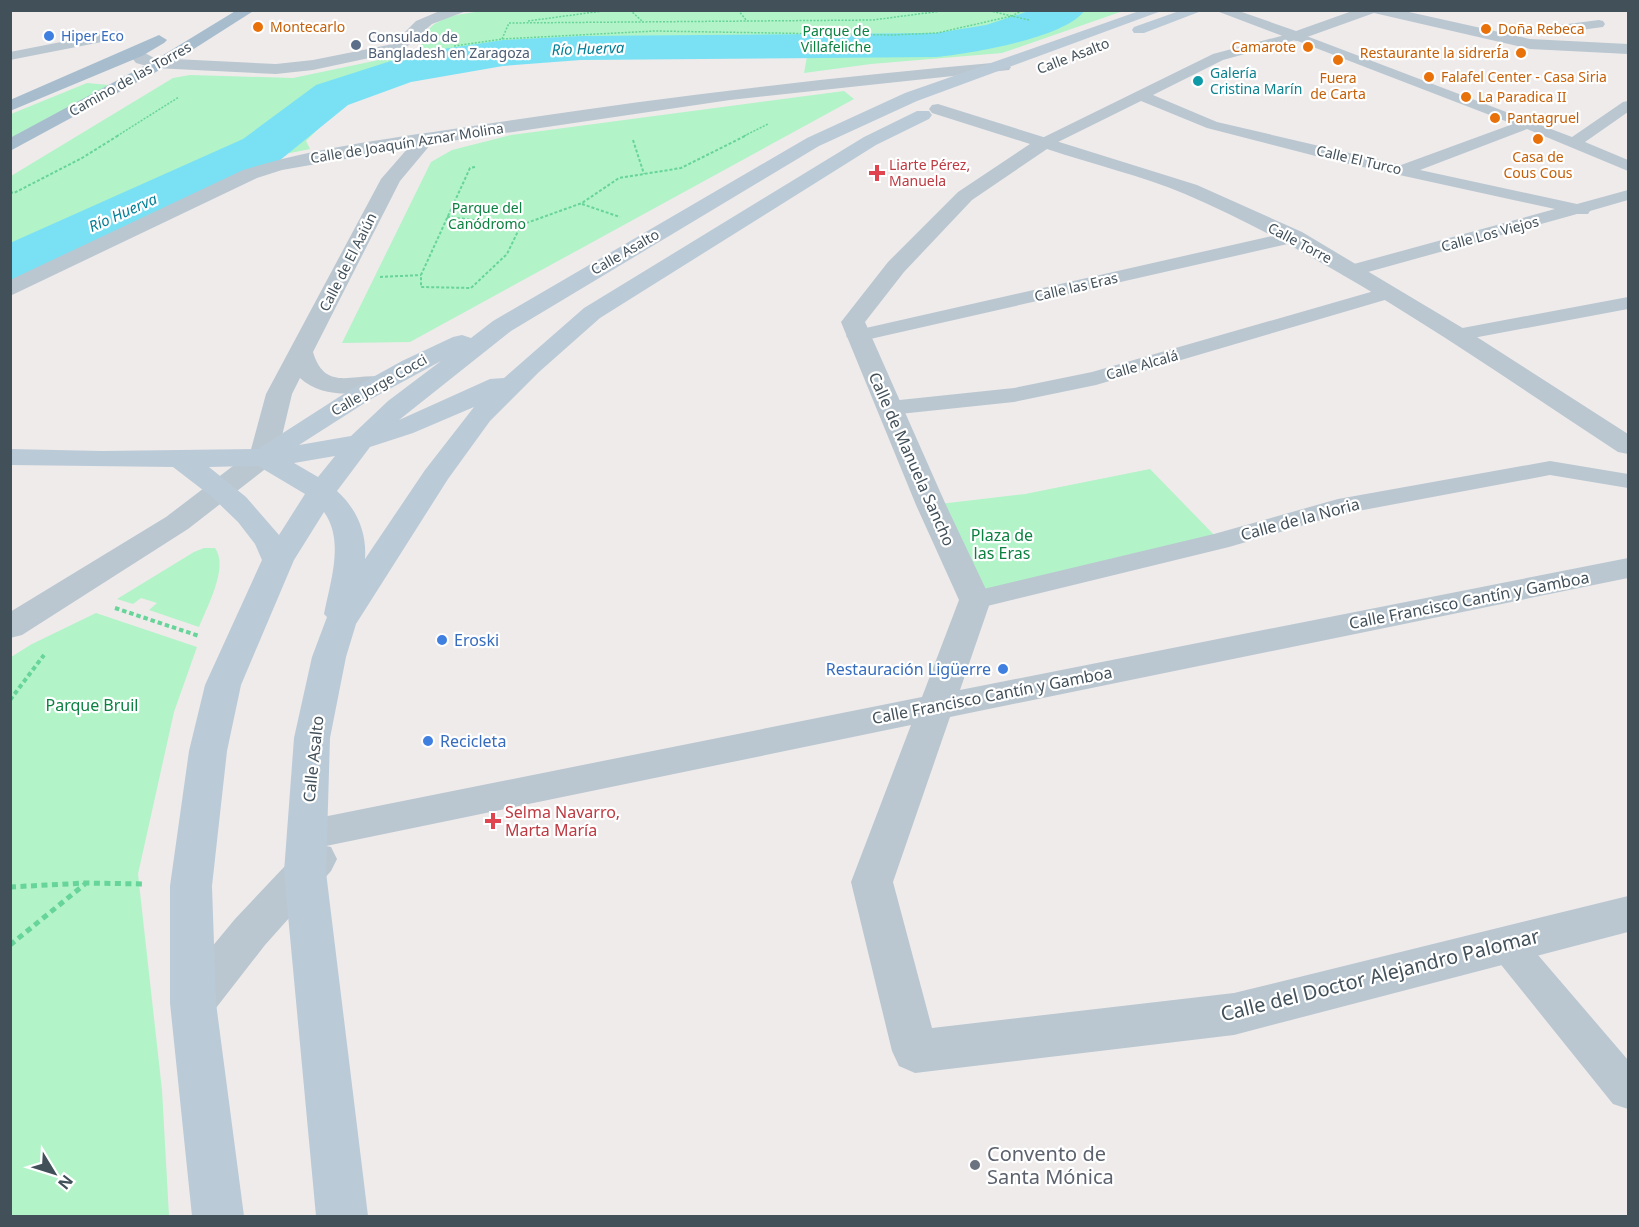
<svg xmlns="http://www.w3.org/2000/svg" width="1639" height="1227" viewBox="0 0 1639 1227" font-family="'Noto Sans',sans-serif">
	<rect width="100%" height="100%" fill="#efebeb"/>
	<path fill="#b2f3c8" d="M500,10H1123V11L1002,53L871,64L804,73L808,51L582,57L451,71L362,92L330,109L312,126L320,127L306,141L310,149L270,157L235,172L231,171L11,273V176L173,78L190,75L293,78L393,57L420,48C423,41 426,32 431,27C448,12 479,12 500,10Z
		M87,83L109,85L11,140V114Z
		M844,91L854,99L410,342L342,343L431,162L452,150L511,135Z
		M1150,469L1220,541L975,600L931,505L1025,494Z
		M204,548H215C229,567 207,607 199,627L149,610L157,603L141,598L133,604L117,599L194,552Z
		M96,613L197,647L174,712L138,874L162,1090L169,1216H11V657L32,644Z"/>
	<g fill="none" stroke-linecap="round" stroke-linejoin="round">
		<path fill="#7ae1f5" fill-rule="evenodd" d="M1032,10H1085C1066,38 969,54 936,57L581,60L503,66L411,82L348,105L279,161L31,278L10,283V243L243,139L316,85L397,59L436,50L503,40L581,36L936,33L986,25Z"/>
		<path stroke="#67d499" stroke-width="1.5" stroke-dasharray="2 1.5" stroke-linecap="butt" d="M630,10L642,21
			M738,10L747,21
			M986,10L1029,20
			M528,21L610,10
			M509,23L873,20L949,10
			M502,39L509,23
			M454,46L502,39L655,31L892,35L937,33L1012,16L1023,10
			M117,136L179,97
			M744,136L768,124"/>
		<path stroke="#67d499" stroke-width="2" stroke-dasharray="3 2" stroke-linecap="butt" d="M633,140L644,174
			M475,167L470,168L421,275V287L471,288L507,254L521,225
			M10,192L14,193L82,158L119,135
			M582,204L620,217
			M447,217L521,225L582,203L619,178L681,168L747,135
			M380,277L421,275"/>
		<path stroke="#67d499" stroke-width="4" stroke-dasharray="4.5 3" stroke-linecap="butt" d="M115,608L199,636
			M10,700L44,655"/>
		<path stroke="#67d499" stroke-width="5" stroke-dasharray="6 4.5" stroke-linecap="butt" d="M10,887L85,883L144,884
			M10,945L85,884"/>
		<path fill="#bac7d0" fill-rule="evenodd" d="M1599,20L1603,21L1605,24L1603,27L1544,35L1538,31L1544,27Z
			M117,31L123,35L122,38L10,60V52Z
			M1296,32L1572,137L1623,102L1628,101V112L1585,142L1628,160V171L1527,129L1420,170L1577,204L1628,190V200L1590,211L1588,214H1577L1350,277L1343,275L1340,271L1343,267L1555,209L1331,160L1207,128L1141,101L1050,146H1038L1036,143L1038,140L1213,54ZM1295,40L1513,124L1401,165L1217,122L1153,95L1223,60Z
			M1294,231L1301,233L1303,237L1301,241L857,342L850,340L846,336L850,332L857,330Z
			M1388,287L1395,289L1398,293L1395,297L1096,385L1014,402L890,415L882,413L879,408L882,403L890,401L1014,388L1092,372Z
			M1628,297V309L1457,341L1450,339L1446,335L1450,331L1457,329Z
			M1550,461L1628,474V488L1550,475L1342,514L1229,547L975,609L965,606L961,600L965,594L975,591L1214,534L1338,499Z
			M1507,929L1520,934L1628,1060V1109L1613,1104L1494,956L1488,945L1494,934Z"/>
		<path fill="#bac7d0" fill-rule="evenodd" d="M442,10H469L432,24L402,51L313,70L276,74L154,68L136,63L128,53L136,48L154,58L276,64L313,60L393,44L416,21Z
			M1214,10H1236L1296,31L1355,10H1400L1530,39L1628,44V54L1530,49L1374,13L1296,41Z
			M1003,62L1011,67L1009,70L730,100L431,144L400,181L313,352C326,395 356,370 387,378L391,383L387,388C360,395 322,399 300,378L292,394L277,457L273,463L188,529L22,635L10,638V612L166,517L250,453L266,394L381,179L408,148L282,170L257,178L10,296V280L243,170C324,145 410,136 493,123C662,97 832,77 1003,62Z
			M938,104L1197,185L1302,232L1466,330L1628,434V454L1618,452C1478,360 1339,261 1185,194C1143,176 1091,164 1047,149L972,200L904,272L865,322L946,505L991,600L960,690L1628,558V578L950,717L893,882L932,1028L1234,993L1628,896V932L1234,1035L915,1073L899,1066L892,1051L851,882L911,725L326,846L331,847L337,859L331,871L265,945L209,1017L193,1023L177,1017L170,1003L177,989L235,919L302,848L293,845L287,834L293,823L922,697L959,600L916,505L841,322L888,262L958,192L1030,144L932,113L929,109L932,105Z"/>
		<path fill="#bbcad7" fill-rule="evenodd" d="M1142,10H1164L917,101L819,146L511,331L399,420L490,379L504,378L584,308L864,137L917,111H929L932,115L929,119L876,145L600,318L539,372L490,421L448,479L356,624L346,657L330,738L326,872L368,1216H316L284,872L294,738L312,657L327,617L324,614C330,582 345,541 324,512L294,560L241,685L227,751L212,886L216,1003L244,1216H192L170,1003V886L189,751L205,685L262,560L255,544L238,522L212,497L173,467L10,465V449L102,451L258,449L353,388L402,361L453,337L462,335L471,338L493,321L807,138L905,93ZM441,361L388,401L351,436L299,445L371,399ZM474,407L425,470L365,559C367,533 357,509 337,491L370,447L413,433ZM335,456L318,477L294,463ZM250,466H258L305,494L279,535L246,497L209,467Z
			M1182,10H1204L1144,33H1134L1132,30L1134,27Z"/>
		<path fill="#a7bdce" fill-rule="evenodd" d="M237,10H255L167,66L10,151V138L155,60Z
			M159,35L167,40L164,43L142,56L10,111V100Z"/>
	</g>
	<g fill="#e8710a" stroke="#fff" stroke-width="2">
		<circle cx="258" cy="27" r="6"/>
		<circle cx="1486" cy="29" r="6"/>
		<circle cx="1308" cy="47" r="6"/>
		<circle cx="1521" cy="53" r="6"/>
		<circle cx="1338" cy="60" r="6"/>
		<circle cx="1429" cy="77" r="6"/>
		<circle cx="1466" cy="97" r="6"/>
		<circle cx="1495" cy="118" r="6"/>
		<circle cx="1538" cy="139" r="6"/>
	</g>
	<g fill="#3f7fe0" stroke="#fff" stroke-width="2">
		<circle cx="49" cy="36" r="6"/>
		<circle cx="442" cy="640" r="6"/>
		<circle cx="1003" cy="669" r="6"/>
		<circle cx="428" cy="741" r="6"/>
	</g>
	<circle fill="#5c6f8a" stroke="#fff" stroke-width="2" cx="356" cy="45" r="6"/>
	<circle fill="#0f9aa8" stroke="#fff" stroke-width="2" cx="1198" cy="81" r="6"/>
	<g fill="#e0444e" stroke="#fff" stroke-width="2">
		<path d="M874 164h6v6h6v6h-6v6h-6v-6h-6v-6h6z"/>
		<path d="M490 812h6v6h6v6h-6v6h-6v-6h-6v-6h6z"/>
	</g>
	<circle fill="#6b7280" stroke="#fff" stroke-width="2" cx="975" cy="1165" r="6"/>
	<g text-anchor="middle" stroke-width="4.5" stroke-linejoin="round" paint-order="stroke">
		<g font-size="14" fill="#c56008" stroke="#fff" text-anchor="start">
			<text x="270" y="32">Montecarlo</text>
			<text x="1498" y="34">Doña Rebeca</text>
			<text x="1296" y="52" text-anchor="end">Camarote</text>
			<text x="1509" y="58" text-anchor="end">Restaurante la sidrerÍa</text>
			<text x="1441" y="82">Falafel Center - Casa Siria</text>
			<text x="1338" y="83" text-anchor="middle">Fuera<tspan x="1338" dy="16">de Carta</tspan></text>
			<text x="1478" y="102">La Paradica II</text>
			<text x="1507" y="123">Pantagruel</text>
			<text x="1538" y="162" text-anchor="middle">Casa de<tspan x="1538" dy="16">Cous Cous</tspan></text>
		</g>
		<g font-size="14" fill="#0c8242" stroke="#fff">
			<text x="836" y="36">Parque de<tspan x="836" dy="16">Villafeliche</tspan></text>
			<text x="487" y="213">Parque del<tspan x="487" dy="16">Canódromo</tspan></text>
		</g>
		<g font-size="14" fill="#366cbe" stroke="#fff" text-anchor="start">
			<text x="61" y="41">Hiper Eco</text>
		</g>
		<g font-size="14" fill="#4e5e75" stroke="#fff" text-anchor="start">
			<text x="368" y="42">Consulado de<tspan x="368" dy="16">Bangladesh en Zaragoza</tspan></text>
		</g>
		<g font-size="14" fill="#42505a" stroke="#fff">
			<text transform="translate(1073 56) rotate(-21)" y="5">Calle Asalto</text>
			<text transform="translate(130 79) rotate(-29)" y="5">Camino de las Torres</text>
			<text transform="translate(407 143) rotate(-9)" y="5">Calle de Joaquín Aznar Molina</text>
			<text transform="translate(1359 160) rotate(13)" y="5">Calle El Turco</text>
			<text transform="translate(1490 234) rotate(-15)" y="5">Calle Los Viejos</text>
			<text transform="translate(1300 243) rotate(28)" y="5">Calle Torre</text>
			<text transform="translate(625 252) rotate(-30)" y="5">Calle Asalto</text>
			<text transform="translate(348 262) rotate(-63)" y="5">Calle de El Aaiún</text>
			<text transform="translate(1076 287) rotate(-13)" y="5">Calle las Eras</text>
			<text transform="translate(1142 365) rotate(-16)" y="5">Calle Alcalá</text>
			<text transform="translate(379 385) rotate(-30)" y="5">Calle Jorge Cocci</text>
		</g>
		<g font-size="14" fill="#0d838f" stroke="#fff" text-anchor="start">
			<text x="1210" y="78">Galería<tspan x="1210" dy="16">Cristina Marín</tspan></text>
		</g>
		<g font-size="14" fill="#be3a42" stroke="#fff" text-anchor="start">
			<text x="889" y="170">Liarte Pérez,<tspan x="889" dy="16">Manuela</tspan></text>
		</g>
		<g font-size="15" font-style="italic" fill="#037f97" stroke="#fff">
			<text transform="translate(588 49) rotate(-2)" y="5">Río Huerva</text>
			<text transform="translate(123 213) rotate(-24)" y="5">Río Huerva</text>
		</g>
		<g font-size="16" fill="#42505a" stroke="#fff">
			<text transform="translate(912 459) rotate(66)" y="6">Calle de Manuela Sancho</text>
			<text transform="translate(1300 519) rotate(-15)" y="6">Calle de la Noria</text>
			<text transform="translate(1469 600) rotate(-11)" y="6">Calle Francisco Cantín y Gamboa</text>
			<text transform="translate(992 695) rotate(-11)" y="6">Calle Francisco Cantín y Gamboa</text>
			<text transform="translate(313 759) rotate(-84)" y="6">Calle Asalto</text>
		</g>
		<g font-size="16" fill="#0c8242" stroke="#fff">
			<text x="1002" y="541">Plaza de<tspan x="1002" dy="18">las Eras</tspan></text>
			<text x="92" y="711">Parque Bruil</text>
		</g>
		<g font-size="16" fill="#366cbe" stroke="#fff" text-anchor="start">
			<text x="454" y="646">Eroski</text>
			<text x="991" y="675" text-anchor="end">Restauración Ligüerre</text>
			<text x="440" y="747">Recicleta</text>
		</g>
		<g font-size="16" fill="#be3a42" stroke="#fff" text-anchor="start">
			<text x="505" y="818">Selma Navarro,<tspan x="505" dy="18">Marta María</tspan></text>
		</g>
		<g font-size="20" fill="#42505a" stroke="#fff">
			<text transform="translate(1380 975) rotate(-14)" y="7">Calle del Doctor Alejandro Palomar</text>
		</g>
		<g font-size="20" fill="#5b616d" stroke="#fff" text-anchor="start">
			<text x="987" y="1161">Convento de<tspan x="987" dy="23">Santa Mónica</tspan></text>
		</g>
	</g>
	<rect width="1639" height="1227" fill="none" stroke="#42505a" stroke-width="24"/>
	<g transform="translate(54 1173) rotate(128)" stroke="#ffffff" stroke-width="4.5" paint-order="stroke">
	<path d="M0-4.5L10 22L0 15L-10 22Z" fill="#42505a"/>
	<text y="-9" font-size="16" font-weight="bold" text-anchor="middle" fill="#42505a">N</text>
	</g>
</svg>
